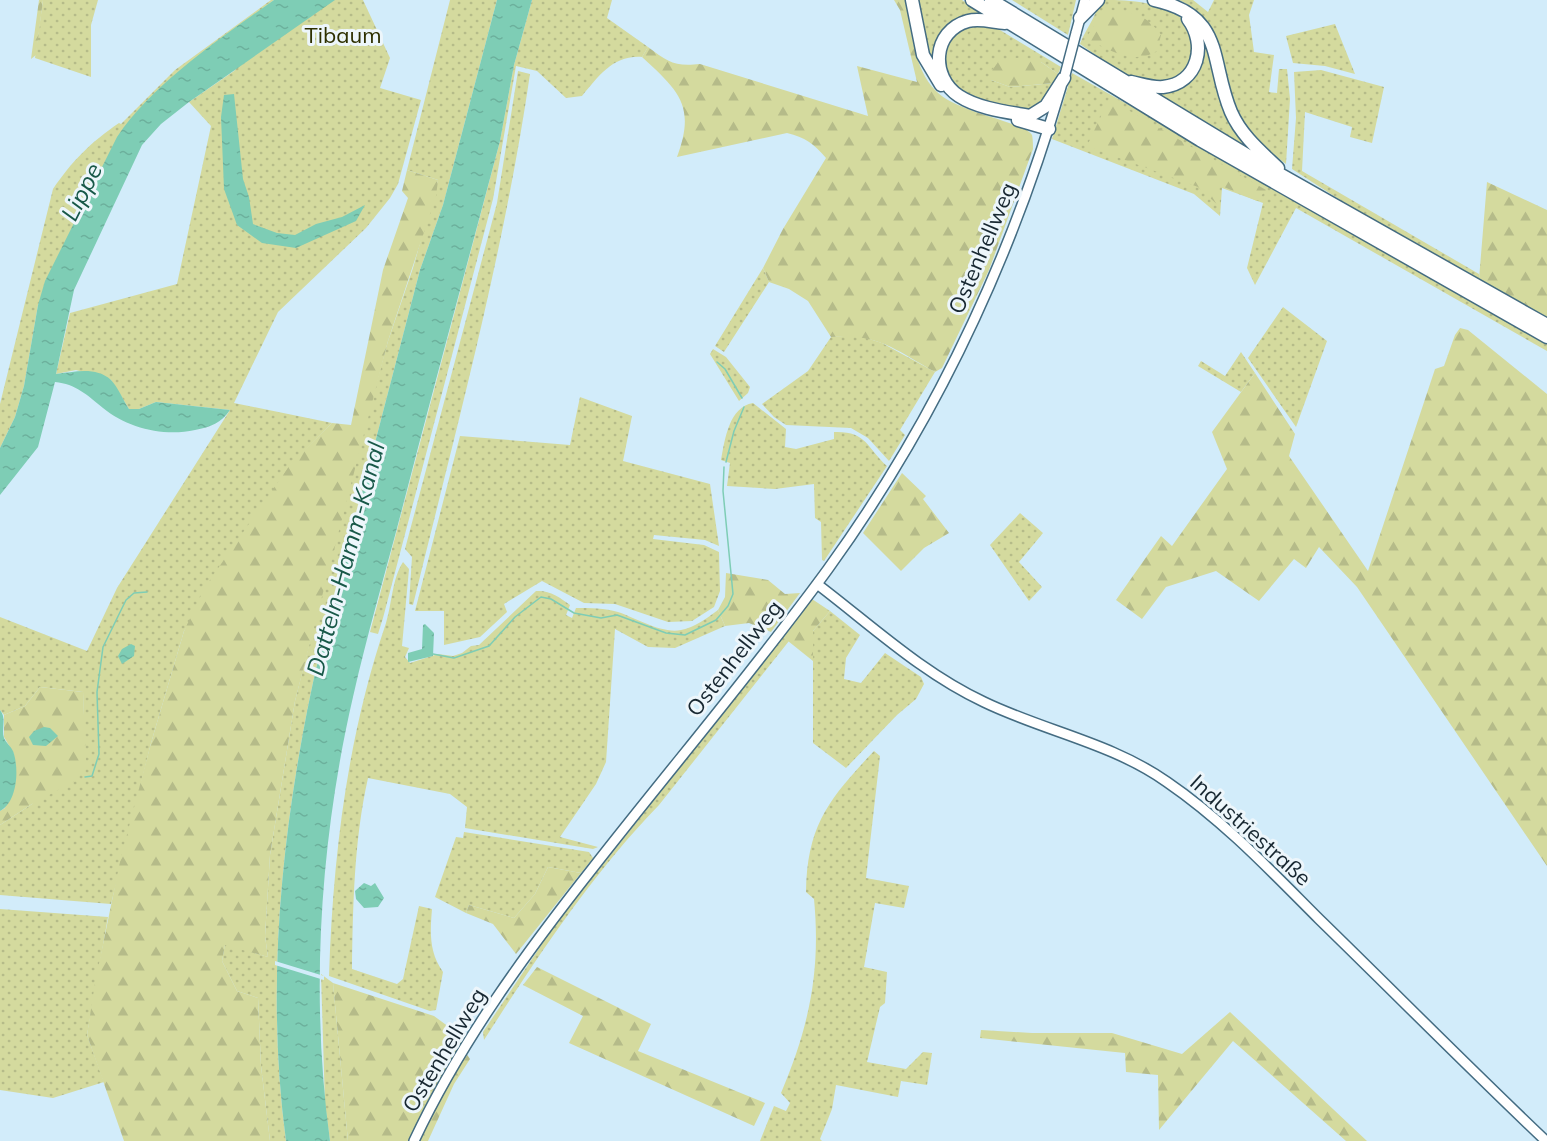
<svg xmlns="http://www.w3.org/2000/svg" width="1547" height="1141" viewBox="0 0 1547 1141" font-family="Mulish,sans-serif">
	<defs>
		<pattern id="grass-dots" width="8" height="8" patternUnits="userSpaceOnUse" patternTransform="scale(1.5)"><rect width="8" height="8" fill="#d4da9e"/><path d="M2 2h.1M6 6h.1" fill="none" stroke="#b5bb89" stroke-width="1.8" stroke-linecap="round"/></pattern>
		<pattern id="forest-firs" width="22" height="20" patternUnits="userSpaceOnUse" patternTransform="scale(1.5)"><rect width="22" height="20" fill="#d4da9e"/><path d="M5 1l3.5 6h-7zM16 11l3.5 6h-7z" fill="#b5bb89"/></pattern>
		<pattern id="water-ripples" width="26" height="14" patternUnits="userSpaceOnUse" patternTransform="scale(1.5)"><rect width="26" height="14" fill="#7ecdb5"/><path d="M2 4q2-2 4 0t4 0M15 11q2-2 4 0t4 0" fill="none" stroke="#6cb09c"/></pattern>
	</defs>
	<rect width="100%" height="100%" fill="#d2ecfa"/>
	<path fill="url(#grass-dots)" d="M43,0H98L91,25V77L35,58Z
		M271,0H274L197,58L147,101L38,305L24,386L15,417L0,448V404L53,189C72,161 91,142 119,123L121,124L175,70Z
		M294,0H363L390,58L380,88L421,100L398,184L390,198L366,228L278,312L234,403L332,423L292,463L184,631L151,743L111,904L0,895V825L32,804L84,727L83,692L40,687L25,706L4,715L0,710V617L87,651L117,588L230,410L156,402L139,409H129L111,380L76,370L56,374L70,313L177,284L211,126L189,102L234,71Z
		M450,0H497L443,205L420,270L315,673C282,826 265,985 286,1141H270L261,1066L258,998L237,991L222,961L225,944L268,957L265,936L270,855L295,701L354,465L388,341L413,268L438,180L407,170Z
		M532,0H612L607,18L648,47L642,57C613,55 599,76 582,96L566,98L537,71L516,66L493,199L383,618L378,634L370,632L500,141L514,65Z
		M914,0H962L991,19L960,21L931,69Z
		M1012,0H1076L1068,35Z
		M1105,0C1130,0 1164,2 1184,20C1190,26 1191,32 1193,40C1200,72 1167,88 1139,80C1118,73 1098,56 1080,44C1084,32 1099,12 1098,3Z
		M1179,0H1193L1208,12L1214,0H1254L1249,15L1254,52L1274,55L1269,92L1277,93L1279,69H1287L1290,99L1286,164C1272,153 1251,138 1243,122C1220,78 1231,25 1179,0Z
		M977,24L995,27L1061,67L1058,74L1041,62L991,80L1010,87L1054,83C1046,97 1037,111 1020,110C994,104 954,100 947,71C944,59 943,55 948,44C954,32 963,26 977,24Z
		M1335,24L1355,74L1325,66L1293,63L1286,36Z
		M1202,29L1223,94L1264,160L1144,88L1185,81Z
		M1321,70L1384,87L1372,143L1350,137L1352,127L1305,112L1302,171L1479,274V279L1351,207L1292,169L1296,118L1294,72Z
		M518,71L530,74C504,253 456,429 413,605L409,604L412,557L405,549L497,203Z
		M1072,73L1547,341V351L1296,208L1255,285L1247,268L1263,203L1222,188L1220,216L1194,194L1052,139Z
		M763,268L769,282L724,352L715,346Z
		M1283,307L1327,341L1296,427L1248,358Z
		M857,335L882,343L935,372L900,430L905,435L889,461L868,438L851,428L786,425L774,417L762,404L808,371L831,337Z
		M713,349L726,357L750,387L748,393L739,401L710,354Z
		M1241,352L1255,373L1241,392L1198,366L1201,361L1225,376Z
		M580,397L632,416L623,461L710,484L719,546L705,540L654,535L653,539L704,545L719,552L720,591L714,607L692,621L668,622L615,604L584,603L542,581L504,604L507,612L480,637L444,645V611H415L460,436L570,445Z
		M753,403L786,429L785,447L796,449L834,439V432C867,431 866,447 887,466L824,561L822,560L821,522L815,518L814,484L775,489L727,486L730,463L721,460C725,439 729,407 753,403Z
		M1020,513L1043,533L1019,562L1042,587L1029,601L990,545Z
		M403,562L409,569L402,646L409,648L405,657L410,663L438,654L453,656L462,653L471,646L479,645L536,591C550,590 559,597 570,605L566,615L572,618L576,608C590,608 605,608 618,612C636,618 662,634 681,630C695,627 706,619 718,610L725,626L675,648L648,647L615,629L606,762L596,784L560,837L598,847L593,849L465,828L467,807L450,794L368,778C354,840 353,906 352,969L397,984L403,979L419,906L432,909C430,933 429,952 443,972L436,1010L430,1011L329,976C333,856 347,738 386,623C392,604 392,579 403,562Z
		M830,611L860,635L846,658L844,679L861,683L885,653L921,677L924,684L916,699L897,715L846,768L813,743V631Z
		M783,637L789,641L659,805C591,875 536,959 484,1040L483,1032L552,929Z
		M874,751L880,756L866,878L909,886L904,908L875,903L864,967L887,972L885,1003L880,1007L867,1062L906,1069L923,1052L932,1053L927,1085L901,1081L898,1097L836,1085L832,1109L820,1139L822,1141H760L774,1106L786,1111L790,1103L781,1093C809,1027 821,971 814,899L806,892C807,824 830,798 874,751Z
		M464,832L589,852L593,858L581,873L548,867L535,894L514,918L469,905L466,913L435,897L456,837L463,838Z
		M0,909L108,917L87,1035L104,1082L53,1098L0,1090Z
		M321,974L333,983L348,1141H330L325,1104Z"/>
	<path fill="url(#forest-firs)" d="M39,0H43L36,55L31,59Z
		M894,0H905C912,30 913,68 936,91C957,113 1025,122 1032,135C1033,139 1033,146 1033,149L989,270L942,368L935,372C896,350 878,333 831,337L808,301L789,289L769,282L763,268L783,229L826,158C814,144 805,137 787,133L677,157C696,106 679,91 642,57L648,47C668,62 675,67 700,64L868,116L857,66L917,82L900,10Z
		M1111,10C1134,12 1147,15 1161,35L1157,51C1133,66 1109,50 1086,38L1100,16Z
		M1023,57L1041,62L1058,74L1054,83L1010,87L991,80L989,74L999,61Z
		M1109,99L1266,190L1257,201L1217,184L1220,207L1198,187L1087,146Z
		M407,170L438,180L436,196L388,341L295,701L270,855L265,936L268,957L225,945L222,961L237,991L258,998L261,1066L270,1141H124L87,1035L95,983L121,857L151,743L184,631L205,587L292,462L332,423L351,425L383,270L408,198L402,191Z
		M1487,182L1547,210V319L1479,279Z
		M1460,328L1468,330L1547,394V866L1357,587L1319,547L1306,568L1294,559L1259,601L1216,571L1166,587L1142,619L1116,600L1161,536L1172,546L1227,469L1212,432L1255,373L1295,434L1289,456L1368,571L1435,369L1444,366L1455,335Z
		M902,473L926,496L923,499L949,533L924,548L901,571L863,533Z
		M726,573L768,580L785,594L800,593L771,632L749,623L725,626L718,610L725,597Z
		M812,599L830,611L813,631V661L783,637Z
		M40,687L83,692L86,762L77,780L32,804L0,825V811L5,808L14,754L4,737V715L25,706Z
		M548,867L581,873L516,954L493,924L466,913L469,905L514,918L535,894Z
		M537,967L651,1024L638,1051L765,1103L754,1126L569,1043L583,1016L523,985Z
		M333,983L434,1016L464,1038L460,1044L470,1059L454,1084L428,1141H348Z
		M1230,1012L1367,1141H1346L1233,1041L1159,1130L1158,1075L1126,1072L1125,1053L980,1038L981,1030L1032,1033H1112L1182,1054Z"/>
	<path fill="url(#water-ripples)" d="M274,0H335L189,102L161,124L142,145L74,290L56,374C74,372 96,366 111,380C118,387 123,400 129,409H139L156,402L230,410C221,423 211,427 195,430C164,437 127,428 103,408C87,395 76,384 55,382L38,447L0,495V448L15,417L24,386L38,305L45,281L117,137C153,83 222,37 274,0Z
		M497,0H532L514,65L500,141C467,265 433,389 401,513C385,574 367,635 353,697C320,840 310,995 330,1141H286C265,985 282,826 315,673L420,270L443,205Z
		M234,94L243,179L249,197L253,224L277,233L295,235L316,224L342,217L365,205L356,221L296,248L262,243L237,225L224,189L221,117L224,95Z
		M425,624L434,633L433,656L408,662V653L422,649L423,625Z
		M131,644L135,646L134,656L122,664L118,656L122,649Z
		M0,710C7,719 1,728 4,738C6,743 13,748 14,754C19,771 17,802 0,811Z
		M44,727L50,728L58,736L46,746L33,745L29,737L34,731Z
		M364,883L371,886L375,883L384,898L378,907L364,908L356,899L355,891Z"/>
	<path fill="#d2ecfa" d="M275,961L324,976V980L275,965Z"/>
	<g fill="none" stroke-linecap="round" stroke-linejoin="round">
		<path stroke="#7ecdb5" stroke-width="1.5" d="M717,362L725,369L742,398
			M726,462L734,431L744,407
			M433,654L454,658L489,646L515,617L541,597L551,599L574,613L601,618L617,615L666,633L685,635L716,620L728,606L733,594L723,491L724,467
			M85,777L92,776L99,754L97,692L103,647L126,600L134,593L147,592"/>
		<g stroke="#446c82" stroke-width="12">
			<path id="secondary" d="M1076,33L1085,0
				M817,584C871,625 922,673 984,702C1044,731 1112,743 1167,782C1224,821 1271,871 1319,919C1395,993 1469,1068 1546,1141
				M414,1141C460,1043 525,954 592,869C670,769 753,672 828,569C933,424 1011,259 1061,87"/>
		</g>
		<g stroke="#446c82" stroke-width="15">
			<path id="highway" d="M912,0L923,55L941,85
				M972,0L1200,140L1547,337
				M991,0L1260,163L1547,325
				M1154,0C1226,16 1209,60 1231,112C1241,135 1260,151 1278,168
				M1080,18L1098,0
				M1005,23C992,22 980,18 968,21C932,31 930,77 959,96C979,109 1008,112 1030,116L1046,106L1064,78
				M1131,82C1141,84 1153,88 1163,87C1199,83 1207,44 1188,19
				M1018,120L1049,129"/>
		</g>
		<use href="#secondary" stroke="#fff" stroke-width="9"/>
		<use href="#highway" stroke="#fff" stroke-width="12"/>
		<g stroke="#446c82" stroke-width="12" stroke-linecap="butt">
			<path id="secondary-bridge" d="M1065,75L1076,33"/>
		</g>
		<use href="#secondary-bridge" stroke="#fff" stroke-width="9"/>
	</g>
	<g text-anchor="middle" stroke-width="6" stroke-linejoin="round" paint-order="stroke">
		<g font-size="22" fill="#2e3000" stroke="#edf6fb">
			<text x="343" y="43">Tibaum</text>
		</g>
		<g font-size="22" fill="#172731" stroke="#edf6fb">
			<text transform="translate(982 248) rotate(-67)" y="8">Ostenhellweg</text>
			<text transform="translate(734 658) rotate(-52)" y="8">Ostenhellweg</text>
			<text transform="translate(1251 830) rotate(42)" y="8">Industriestraße</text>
			<text transform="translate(444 1050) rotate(-59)" y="8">Ostenhellweg</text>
		</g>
		<g font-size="24" font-style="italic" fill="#185848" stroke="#edf6fb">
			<text transform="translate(82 192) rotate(-63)" y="8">Lippe</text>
			<text transform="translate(346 559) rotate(-75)" y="8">Datteln-Hamm-Kanal</text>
		</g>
	</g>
</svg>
